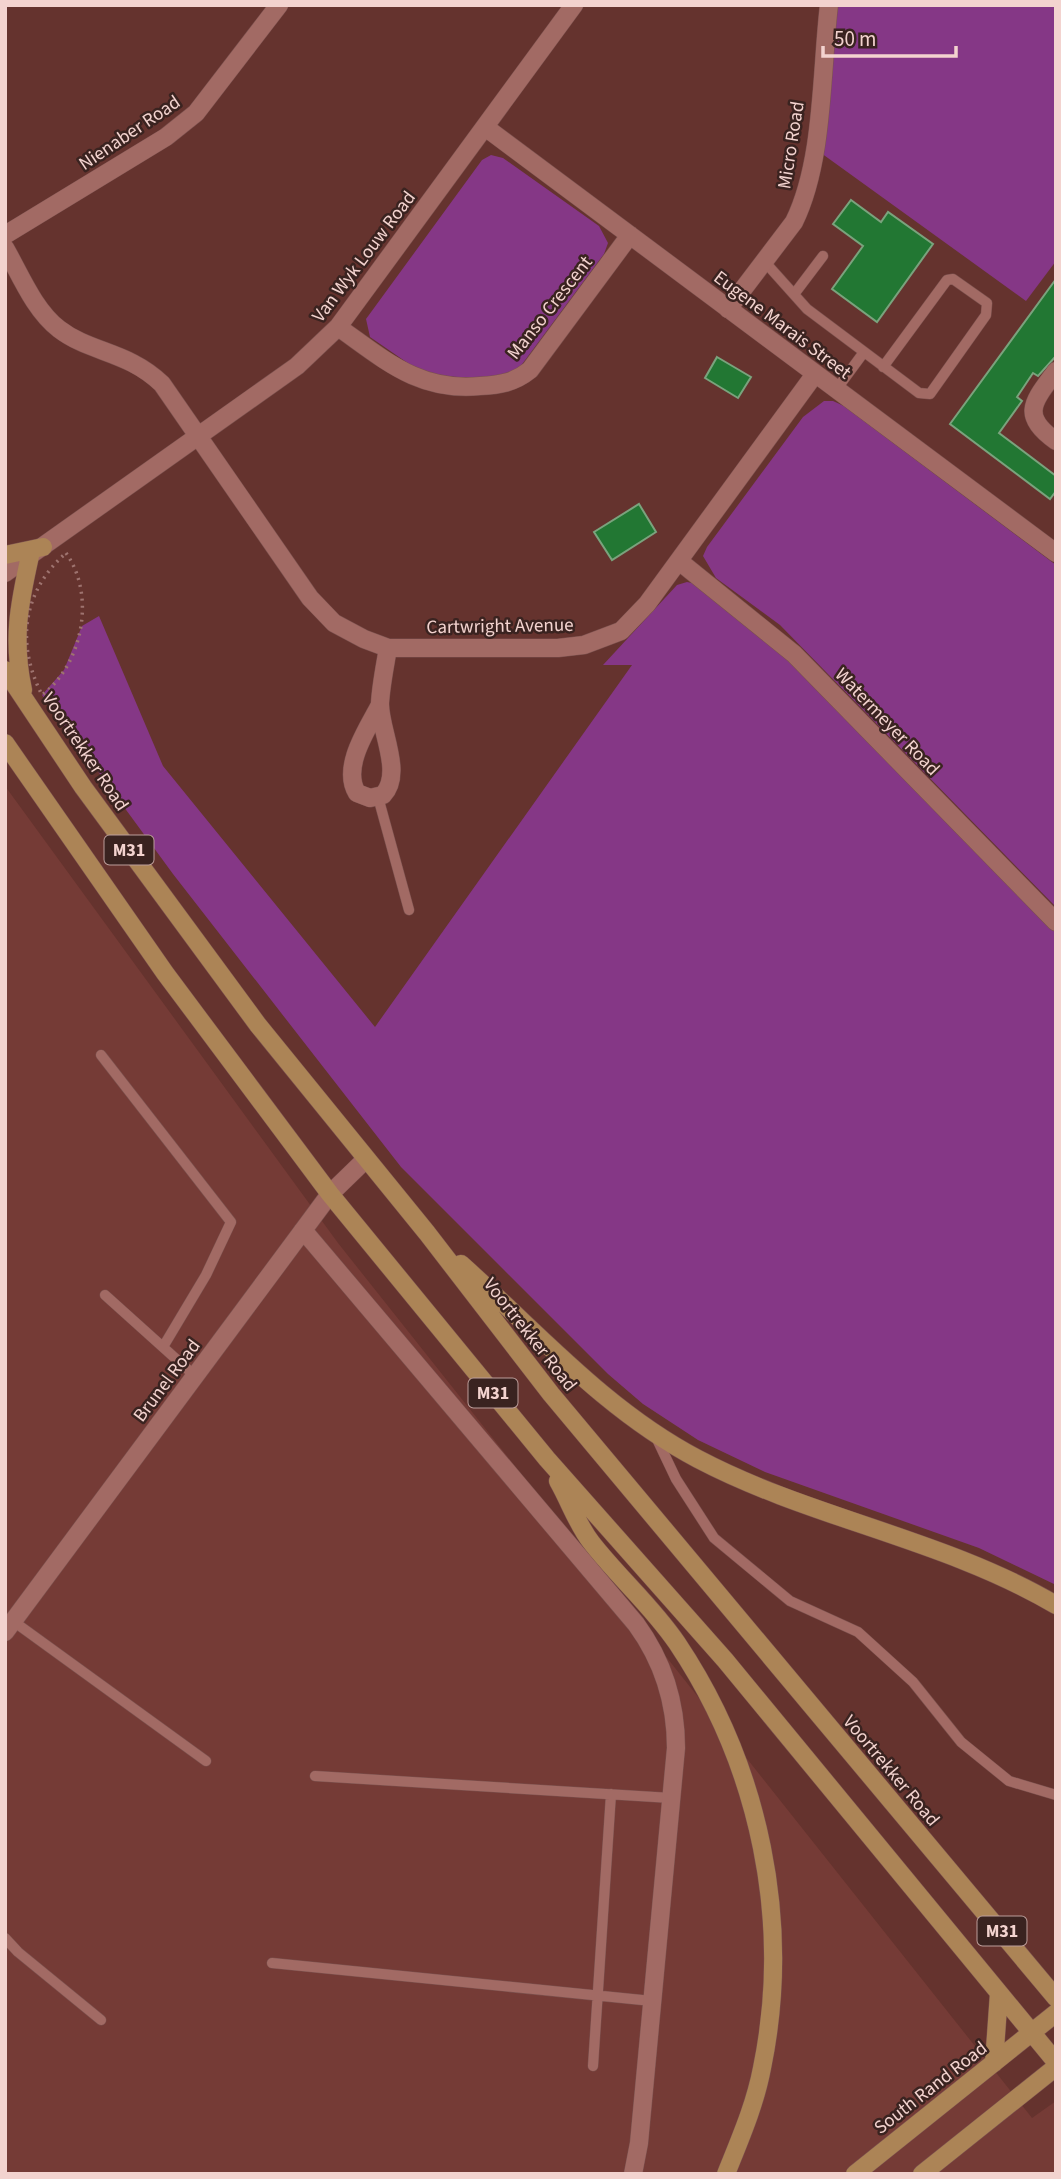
<svg xmlns="http://www.w3.org/2000/svg" width="1061" height="2179" viewBox="0 0 1061 2179" font-family="'Source Sans 3',sans-serif">
	<rect width="100%" height="100%" fill="#65332e"/>
	<path fill="#753b36" d="M5,786L338,1243L1032,2118L1056,2101V2174H5Z"/>
	<path fill="#853786" d="M838,5H1056V261L1026,301L821,153Z
		M491,155L503,158L599,226L608,243L604,254L517,371L489,379L425,375L370,337L366,319L482,160Z
		M824,401H833L844,406L1056,565V907L780,625L716,578L703,556L707,547L803,417Z
		M687,582L697,584L790,657L1056,933V1585L979,1548L765,1472L698,1440L643,1404L608,1374L401,1167L173,874L42,695L64,670L82,626L99,616L163,766L375,1027L632,665H603L677,585Z"/>
	<path fill="#273" stroke="#7aa37d" stroke-width="2" d="M851,200L881,222L888,212L933,244L877,322L832,289L863,246L833,224Z
		M1056,279V356L1038,376L1033,373L1017,397L1022,401L999,433L1056,476V491L1050,499L950,424Z
		M717,357L751,377L738,398L705,378Z
		M639,504L656,532L612,560L594,532Z"/>
	<g fill="none" stroke-linecap="round" stroke-linejoin="round">
		<g stroke="#7b514e" stroke-width="11">
			<path id="lane" d="M764,261L807,309L919,393L930,394L986,315L987,303L953,279L947,280L883,367
				M795,293L823,256
				M836,390L864,352
				M378,797L409,910
				M101,1055L231,1222L206,1275L163,1347
				M105,1295L195,1376
				M656,1437L676,1479L714,1538L790,1601L858,1632L913,1682L961,1742L1009,1781L1056,1795
				M13,1621L206,1761
				M315,1776L671,1798
				M5,1938L18,1952L101,2020
				M272,1963L652,2001
				M593,2066L611,1794"/>
		</g>
		<g stroke="#7b514e" stroke-width="19">
			<path id="street" d="M485,127L1056,553
				M5,235L166,137L196,113L279,5
				M5,248C20,274 34,310 59,329C90,353 128,351 162,384L310,598L334,623L364,639L388,648H558L584,645L621,631L647,604L815,374
				M728,309L794,222C824,161 821,72 829,5
				M338,327C385,360 419,392 480,386C499,385 514,383 530,370L630,235
				M1056,371C1034,401 1019,415 1056,441
				M679,561L794,654L1056,922
				M5,573L297,366L338,327L574,5
				M380,705C368,728 341,767 357,793L370,798L383,795C404,773 379,729 380,703C381,685 385,666 388,648
				M303,1230L636,1624C663,1661 676,1703 676,1748L639,2143L633,2174
				M5,1632L330,1194L366,1159"/>
		</g>
		<g stroke="#7b514e" stroke-width="19">
			<path id="primary" d="M5,555L43,547
				M5,670L83,787L258,1025L427,1233L551,1394L1056,1998
				M23,690C12,640 19,605 30,556
				M5,743L165,973L330,1194L547,1459L725,1660L1056,2062
				M461,1264C537,1332 606,1411 698,1459C812,1519 944,1539 1056,1605
				M558,1481C569,1500 577,1524 591,1542C618,1577 652,1606 677,1643C760,1767 792,1922 762,2068C755,2105 740,2139 726,2174
				M994,2063L999,1993
				M855,2174L1056,2013
				M922,2174L1056,2067"/>
		</g>
		<path stroke="#9e736f" stroke-width="3.5" stroke-dasharray="2 5" stroke-linecap="butt" d="M66,553C96,595 83,664 42,695C16,644 22,592 66,553Z"/>
		<use href="#lane" stroke="#a26a64" stroke-width="10"/>
		<use href="#street" stroke="#a26a64" stroke-width="18"/>
		<use href="#primary" stroke="#ac8456" stroke-width="18"/>
	</g>
	<g text-anchor="middle" stroke-width="5" stroke-linejoin="round" paint-order="stroke">
		<g fill="#3a2320" stroke="#bc9e9a" stroke-width="2">
			<rect x="104.5" y="835.5" width="49" height="29" rx="5"/>
			<rect x="468.5" y="1378.5" width="49" height="29" rx="5"/>
			<rect x="977.5" y="1916.5" width="49" height="29" rx="5"/>
		</g>
		<g font-size="18" font-weight="bold" fill="#f3d3cf">
			<text x="129" y="856">M31</text>
			<text x="493" y="1399">M31</text>
			<text x="1002" y="1937">M31</text>
		</g>
		<g font-size="19" fill="#f3d3cf" stroke="#3a2320">
			<text transform="translate(129 132) rotate(-34)" y="7">Nienaber Road</text>
			<text transform="translate(790 145) rotate(-81)" y="7">Micro Road</text>
			<text transform="translate(363 256) rotate(-53)" y="7">Van Wyk Louw Road</text>
			<text transform="translate(549 307) rotate(-52)" y="7">Manso Crescent</text>
			<text transform="translate(783 324) rotate(37)" y="7">Eugene Marais Street</text>
			<text transform="translate(500 625) rotate(-1)" y="7">Cartwright Avenue</text>
			<text transform="translate(888 721) rotate(46)" y="7">Watermeyer Road</text>
			<text transform="translate(86 751) rotate(56)" y="7">Voortrekker Road</text>
			<text transform="translate(531 1334) rotate(52)" y="7">Voortrekker Road</text>
			<text transform="translate(166 1380) rotate(-53)" y="7">Brunel Road</text>
			<text transform="translate(892 1770) rotate(50)" y="7">Voortrekker Road</text>
			<text transform="translate(930 2087) rotate(-38)" y="7">South Rand Road</text>
		</g>
	</g>
	<rect width="1061" height="2179" fill="none" stroke="#f3d3cf" stroke-width="14"/>
	<path d="M823 46v10h133v-10" fill="none" stroke="#f3d3cf" stroke-width="3.5"/>
	<text x="834" y="46" font-size="21" fill="#f3d3cf" stroke="#3a2320" stroke-width="5" paint-order="stroke">50 m</text>
</svg>
